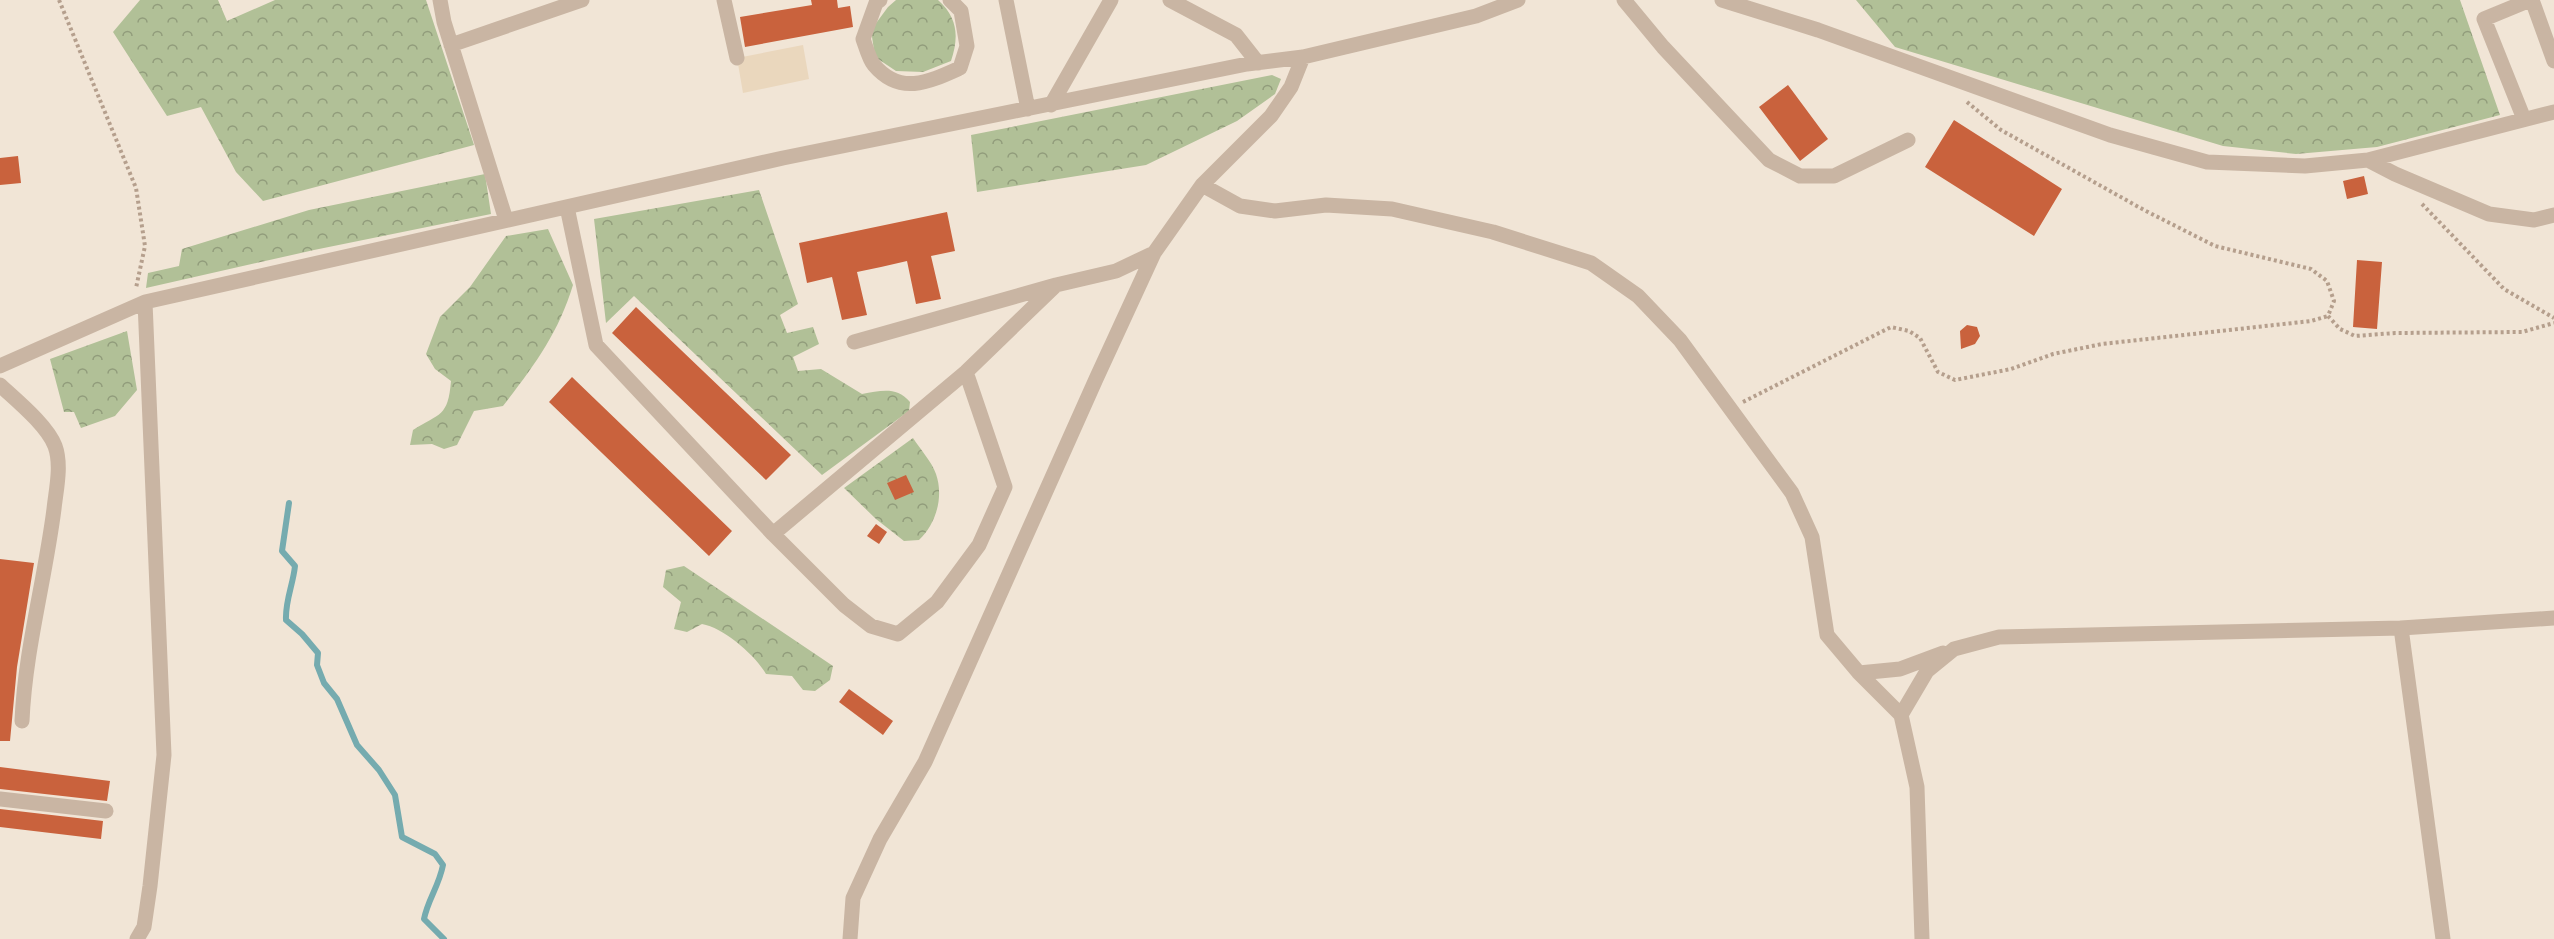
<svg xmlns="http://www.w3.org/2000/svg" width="2554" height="939" viewBox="0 0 2554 939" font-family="Signika,sans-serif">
	<defs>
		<pattern id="forest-crowns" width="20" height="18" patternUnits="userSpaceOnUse" patternTransform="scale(1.5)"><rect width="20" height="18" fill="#b1c097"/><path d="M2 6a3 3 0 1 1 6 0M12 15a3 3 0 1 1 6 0" fill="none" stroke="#919c7b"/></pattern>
	</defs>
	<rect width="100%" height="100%" fill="#f1e5d6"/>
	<path fill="url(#forest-crowns)" d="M140,0H218L227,21L275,0H426L474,145L263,201L236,172L201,107L167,116L113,32Z
		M896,0H938C958,18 959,37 951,61L923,72L896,71L875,57L871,30L888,7Z
		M1856,0H2460L2500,115L2377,147L2296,154L2223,146L1895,47Z
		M1272,75L1281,79L1275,94L1237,121L1146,165L977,192L971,135Z
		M485,174L491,214L314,250L146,288L148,273L179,266L182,249L309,210Z
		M759,190L798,304L780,315L787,333L813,327L819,344L793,357L798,371L821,369L862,394C881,391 896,386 910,402L909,411L822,475L634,296L606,323L594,219Z
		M548,229L573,285C558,334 534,366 503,406L474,411L457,445L444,449L432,444L410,445L413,430C440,413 448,417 451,381L435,369L426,354L440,317L470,287L506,236Z
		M127,331L137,390L115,416L81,428L74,412H64L50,359Z
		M913,438C920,449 932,462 936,474C944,497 936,524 919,540L904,541L876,519L844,488Z
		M684,566L833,666L830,680L815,691L803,690L792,676L766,674C755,655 724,628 702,624L687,632L674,629L681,602L663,587L666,570Z"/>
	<path fill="#ead7bd" d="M803,45L809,79L743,93L737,58Z"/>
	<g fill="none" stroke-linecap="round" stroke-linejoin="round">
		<path stroke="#75abaf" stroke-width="6" d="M289,503L282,551L295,566C293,585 285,601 286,620L302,634L318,653L317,665L324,683L337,699L357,745L379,770L395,795L402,837L435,854L443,865C439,886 428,899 424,919L444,939"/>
	</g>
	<path fill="#c9623d" d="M811,0H837L838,8L850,6L853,27L745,47L740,17L812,5Z
		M1788,85L1828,139L1800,161L1759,107Z
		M1954,120L2062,189L2034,236L1925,167Z
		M18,156L21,183L0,185V158Z
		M2364,176L2368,194L2347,199L2343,181Z
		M947,212L955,251L931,256L941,299L916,304L907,261L881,267L857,272L867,315L842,320L832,277L807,283L799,243Z
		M2357,260L2382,262L2377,329L2353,327Z
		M636,307L791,455L766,480L612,333Z
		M1967,325L1977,327L1980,336L1975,344L1961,349L1960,331Z
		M572,377L732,531L709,556L549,402Z
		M906,475L914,492L895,500L887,483Z
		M876,524L887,532L879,544L867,536Z
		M0,559L34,563L17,667L10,741H0Z
		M849,689L893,721L883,735L839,702Z
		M0,767L110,781L107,801L0,789Z
		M0,809L103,821L101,839L0,827Z"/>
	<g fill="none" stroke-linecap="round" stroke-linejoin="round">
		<path stroke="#b59f8d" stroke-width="4" stroke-dasharray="3 3" stroke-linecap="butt" d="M59,0L136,188L145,246L136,288
			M1967,102L2001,130L2144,210L2215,246L2311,269L2327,281L2334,301L2328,316
			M2422,204L2504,289L2554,318
			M2328,316L2340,329L2355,336L2395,333L2522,332L2554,323
			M1743,402L1891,327L1909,331L1920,338L1938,372L1955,380L2011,369L2053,354L2102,344L2311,321L2328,316"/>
		<path stroke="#c9b5a3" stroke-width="15" d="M440,0L444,22L506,220
			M724,0L737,58
			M880,0L876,3L863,39C866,47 869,59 874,65C900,96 929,82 960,68L967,46L961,11L950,0
			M1006,0L1028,109
			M1170,0L1236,35L1258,63
			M1624,0L1663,47L1769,160L1800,176H1834L1908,140
			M1722,0L1818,30L2110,135L2207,162L2305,166L2368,160
			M2532,0L2554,61
			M451,45L582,0
			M1051,105L1111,0
			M2554,112L2368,160L2395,174L2489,214L2534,220L2554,215
			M2524,119L2484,19L2530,0
			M1202,185L1240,206L1275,211L1326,205L1392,209L1493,232L1591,263L1638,296L1680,340L1792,493L1812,537L1827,635L1859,673L1901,715L1917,787L1922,939
			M567,207L596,345L773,534L844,605L871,626L898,634L937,602L979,545L1005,487L966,372
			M854,342L1056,285L1116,271L1154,253
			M0,366L145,302L783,158L1247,64L1303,57L1476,16L1518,0
			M0,385C16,400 47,425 55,446C62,465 56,490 54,509C45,580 25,650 22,721
			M773,534L966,372L1056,285
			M2401,628L2443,939
			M1859,673L1900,669L1943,653
			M1901,715L1927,671L1954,649L1999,637L2401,628L2554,618
			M0,799L106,811
			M137,939L144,927L150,886L164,755L145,302
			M850,939L853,898L880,839L925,762L1096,379L1154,253L1202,185L1271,116L1291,87L1303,57"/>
	</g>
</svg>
